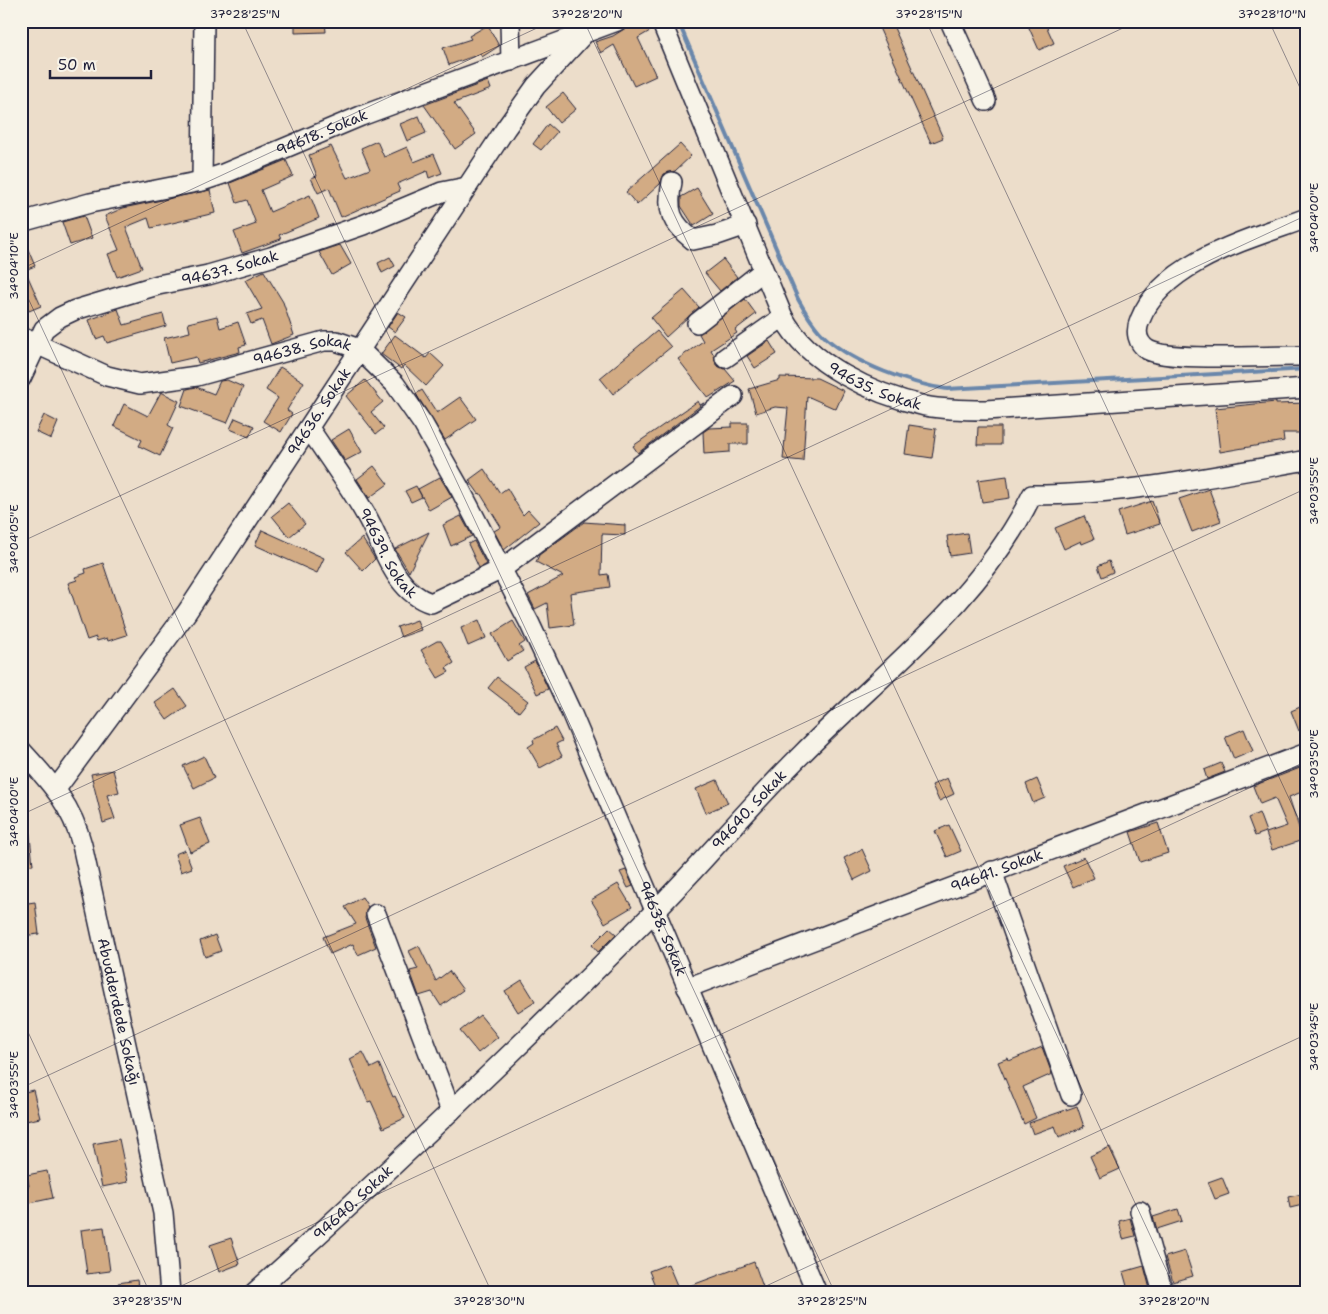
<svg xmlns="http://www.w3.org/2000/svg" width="1328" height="1314" viewBox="0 0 1328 1314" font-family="'Shantell Sans',sans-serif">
	<rect width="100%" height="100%" fill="#ecddca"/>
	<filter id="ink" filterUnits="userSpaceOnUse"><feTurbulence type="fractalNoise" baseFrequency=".02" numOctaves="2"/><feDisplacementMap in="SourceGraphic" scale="10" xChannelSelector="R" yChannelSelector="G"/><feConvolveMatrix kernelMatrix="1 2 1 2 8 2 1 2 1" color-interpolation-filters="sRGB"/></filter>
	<g filter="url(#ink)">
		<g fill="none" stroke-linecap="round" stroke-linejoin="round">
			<path stroke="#6a87ab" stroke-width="4" d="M678,21L798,299C806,313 815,329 827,339C856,364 910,384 947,389L1307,369"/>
		</g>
		<path fill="#d2ab84" stroke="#22223b" d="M295,21H325L326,32L295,33Z
			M637,21H644L650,31L638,38L656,76L634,86L614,45L601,53L595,42L613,36Z
			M876,21H891L943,138L931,143Z
			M1026,21H1044L1054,43L1039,50Z
			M488,25L499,46L482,57L480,54L449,65L443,48L471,39L469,36Z
			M488,81L491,89L454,103L476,134L455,149L424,105Z
			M563,93L576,109L559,123L546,107Z
			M419,116L426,133L407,141L400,124Z
			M548,124L557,132L541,150L533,144Z
			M377,141L384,157L407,147L414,162L434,154L442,173L429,178L427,171L397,184L400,191L341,217L329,188L318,193L311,178L317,176L309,155L331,146L347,178L370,169L361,148Z
			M680,144L691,156L675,171L664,174L660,184L637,205L626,192Z
			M286,160L293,176L261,190L270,212L310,195L319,218L279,235L281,239L242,253L234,232L256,224L247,200L237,203L230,183Z
			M697,188L713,214L694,226L681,206V197Z
			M210,190L215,213L151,228L148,218L126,227L142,268L117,277L108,254L119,250L105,216L123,208Z
			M84,216L92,238L70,245L62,222Z
			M21,233L35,266L25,270L41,306L29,311L21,294Z
			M340,245L351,264L332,275L319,252Z
			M390,257L395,266L382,273L378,263Z
			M723,259L737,277L720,291L705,273Z
			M264,271L283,302L294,335L271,344L262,320L251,324L247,314L262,309L245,280Z
			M684,290L699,307L666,337L651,318Z
			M745,299L756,314L735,330L737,333L711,350L714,355L716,365L725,369L735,381L708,398L678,359L703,341L699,334Z
			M118,309L124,325L163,314L166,326L107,343L104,336L96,339L89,320Z
			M398,312L406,317L395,332L388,327Z
			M217,316L220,328L238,322L246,345L239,347L240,352L198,363L196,357L170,363L164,338L190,332L188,323Z
			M657,331L671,347L613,394L600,378Z
			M395,335L426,358L430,353L444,366L426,386L404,365L401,369L381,354Z
			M769,341L777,354L755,368L747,356Z
			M280,367L304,382L287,410L292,414L281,432L263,421L278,398L266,390Z
			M780,377L817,378L844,391L836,409L807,396L803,461L783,459L788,408L775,407L756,413L749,389L780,380Z
			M227,380L243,387L227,423L181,406L187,389L196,387L214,394L220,381Z
			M365,380L383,402L371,412L384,428L376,434L346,396Z
			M422,390L437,413L460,397L476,419L445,440L416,394Z
			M161,392L179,401L168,425L173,428L160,456L139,446L142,440L114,426L124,404L148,416Z
			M698,401L700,405L704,403L638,453L633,446Z
			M1276,402V404L1307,403V433H1283L1284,441L1220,452L1215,408Z
			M44,415L58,422L51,439L36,432Z
			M235,418L254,426L249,437L230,429Z
			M732,423H748V444H730V452L704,454L703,432L709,428L732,427Z
			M909,425L936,429L932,458L905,454Z
			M978,427H1001V445H977Z
			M349,429L362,452L345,461L331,440Z
			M374,466L388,484L369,498L357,479Z
			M484,469L500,493L507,488L523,515L528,510L539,522L504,550L494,531L501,527L480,493L479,494L469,480Z
			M1007,476L1010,498L982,502L978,480Z
			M440,477L452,497L429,510L418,489Z
			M416,486L422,497L411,502L405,491Z
			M1209,489L1221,521L1192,532L1179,499Z
			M1152,501L1160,524L1125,535L1118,512Z
			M288,503L305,524L289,537L272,516Z
			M461,516L472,536L451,546L443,525Z
			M1084,516L1094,539L1082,544L1081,541L1064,549L1055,528Z
			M584,522L625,525V535L602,534L601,575L608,574L610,587L570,593L574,625L550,628L547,603L535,609L528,595L563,576L536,562L539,555Z
			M262,530L324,558L317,573L255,545Z
			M429,532L409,572L395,549Z
			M967,533L970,553L950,556L947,536Z
			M362,538L375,559L363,571L346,552Z
			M474,541L486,564L479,568L468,544Z
			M1109,561L1113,572L1102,577L1098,566Z
			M103,563L127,635L108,641L107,638L97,641L96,637L87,640L68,583L77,580L75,577L86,573L85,569Z
			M417,620L421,630L401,637L397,627Z
			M479,620L486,638L468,646L461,628Z
			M513,621L525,642L519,646L523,651L507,661L492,634Z
			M437,641H441L454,663L446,668L449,672L438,678L421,650Z
			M535,661L548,689L537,694L524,667Z
			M497,677L528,701L519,712L488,688Z
			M175,689L187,706L167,720L155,703Z
			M1307,704V727L1299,731L1291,711Z
			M555,728L562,741L556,744L562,756L540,768L528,747L534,743L533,740Z
			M1244,729L1253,751L1234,759L1225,737Z
			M204,756L214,778L194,788L183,766Z
			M1221,763L1225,772L1207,779L1204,770Z
			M1300,768L1307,790L1289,797L1303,840L1272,850L1266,833L1287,826L1275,798L1260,804L1253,786Z
			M113,770L119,792L107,795L115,819L103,823L91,774Z
			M947,778L954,794L939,801L932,785Z
			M1037,779L1045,798L1033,803L1026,784Z
			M717,780L728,803L706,813L696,789Z
			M1259,813L1266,832L1255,836L1248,818Z
			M200,818L210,844L190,852L180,825Z
			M1158,823L1168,853L1140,862L1130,832Z
			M949,825L961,851L947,857L935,831Z
			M21,827H29L33,865L21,866Z
			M862,849L872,871L854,880L844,858Z
			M185,850L192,868L181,872L175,854Z
			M1084,857L1094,878L1073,887L1063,866Z
			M626,870L633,886L628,888L620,872Z
			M618,884L632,907L605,923L591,900Z
			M362,897L368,907L365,918L376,947L358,955L353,944L330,954L323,937L356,924L345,907Z
			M35,902L39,934L21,936V904Z
			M609,928L616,934L598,952L592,945Z
			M215,935L221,951L205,957L200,941Z
			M419,946L436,981L449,971L463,990L441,1006L432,992L419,996L410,971L418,969L409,951Z
			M522,980L535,1001L518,1012L505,991Z
			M480,1015L498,1037L478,1053L460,1031Z
			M1042,1047L1052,1074L1023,1087L1036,1118L1024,1124L998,1062L1008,1058L1009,1061Z
			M363,1052L371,1068L379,1064L393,1097L395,1096L405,1118L383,1128L371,1101L368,1102L350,1059Z
			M33,1090L40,1118L21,1122V1093Z
			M1077,1106L1084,1127L1059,1137L1055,1126L1033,1134L1029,1123Z
			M119,1139L128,1182L102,1187L93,1144Z
			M1110,1147L1120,1169L1100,1178L1090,1156Z
			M47,1171L53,1198L21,1205V1188L29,1186L27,1175Z
			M1222,1177L1229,1194L1215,1199L1208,1182Z
			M1307,1193V1204L1290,1208L1288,1197Z
			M1178,1209L1182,1221L1157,1229L1153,1217Z
			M1130,1218L1135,1236L1123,1239L1119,1221Z
			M104,1227L110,1271L87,1274L81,1230Z
			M231,1238L240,1264L219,1272L210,1245Z
			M1185,1251L1193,1276L1173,1282L1165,1257Z
			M754,1262L763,1287L747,1293H658L649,1271L668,1264L679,1290Z
			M1144,1266L1151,1293H1129L1123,1272Z
			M137,1280L139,1293H119L118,1283Z"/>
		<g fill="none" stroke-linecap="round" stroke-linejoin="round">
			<g stroke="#22223b" stroke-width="22">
				<g id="minor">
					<path d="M510,21L511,61"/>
					<path id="s1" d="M661,21L783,317C809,365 873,394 925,406C945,410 966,410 986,410L1307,388"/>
					<path d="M950,21L986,101"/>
					<path d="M202,181L204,21"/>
					<path d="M672,182C666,211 671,223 693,240L717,235L746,225"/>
					<path d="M1307,218C1253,238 1163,261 1140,320C1135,331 1137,343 1148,350C1170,362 1275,355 1307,356"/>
					<path id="s2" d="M21,222L90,203L202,181L223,174L361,116L617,21"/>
					<path d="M697,323L763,271"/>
					<path id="s3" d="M21,337L107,376L140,384L197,376L324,341H336L359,349L395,384L423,424L460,489L529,622L571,712L817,1293"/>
					<path d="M725,358L783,317"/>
					<path id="s4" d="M21,378L44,329L60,317L75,310L158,285L208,275L271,257L363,225L442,192L467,187"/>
					<path id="s5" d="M309,428C328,457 349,485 366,515C383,544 394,592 431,603L502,569L733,396"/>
					<path id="s6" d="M21,750C49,781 71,803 82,845L163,1213L170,1293"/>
					<path id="s7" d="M56,789L187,612L506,128L536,86L582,36"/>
					<path d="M992,871L1071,1095"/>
					<path d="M376,914L451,1111"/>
					<path id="s8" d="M687,988L1307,753"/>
					<path d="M1140,1211L1163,1293"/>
					<path id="s9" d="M254,1293C390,1171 523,1044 652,914C704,862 750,805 802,754C882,673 981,600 1032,495C1125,495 1216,476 1307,460"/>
				</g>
			</g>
			<use href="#minor" stroke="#f7f3e8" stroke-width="19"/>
		</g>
	</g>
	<path fill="none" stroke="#22223b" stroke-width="1" stroke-opacity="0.45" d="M242,21L835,1293M584,21L1177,1293M926,21L1307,837M1269,21L1307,103M21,269L552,21M21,283L492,1293M21,542L1138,21M21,815L1307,215M21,1017L150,1293M21,1088L1307,488M166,1293L1307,761M751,1293L1307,1034"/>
	<g text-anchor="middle" stroke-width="4.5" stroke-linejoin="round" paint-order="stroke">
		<g font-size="15" fill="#22223b" stroke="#f7f3e8">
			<text dy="5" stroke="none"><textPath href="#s2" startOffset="315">94618. Sokak</textPath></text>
			<text dy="5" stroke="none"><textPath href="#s4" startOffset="251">94637. Sokak</textPath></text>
			<text dy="5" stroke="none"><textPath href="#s3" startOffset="295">94638. Sokak</textPath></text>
			<text dy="5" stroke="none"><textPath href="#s1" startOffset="438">94635. Sokak</textPath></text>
			<text dy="5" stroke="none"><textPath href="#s7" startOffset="460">94636. Sokak</textPath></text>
			<text dy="5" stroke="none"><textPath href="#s5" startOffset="148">94639. Sokak</textPath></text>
			<text dy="5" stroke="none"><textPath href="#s9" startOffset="692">94640. Sokak</textPath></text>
			<text dy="5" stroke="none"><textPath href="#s8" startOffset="331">94641. Sokak</textPath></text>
			<text dy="5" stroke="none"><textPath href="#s3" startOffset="1012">94638. Sokak</textPath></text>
			<text dy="5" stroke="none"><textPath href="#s6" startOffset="285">Abudderdede Sokağı</textPath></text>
			<text dy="5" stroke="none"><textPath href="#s9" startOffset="134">94640. Sokak</textPath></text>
		</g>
	</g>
	<rect width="1328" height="1314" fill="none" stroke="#f7f3e8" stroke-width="55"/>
	<path d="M50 70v8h101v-8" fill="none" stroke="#22223b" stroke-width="2.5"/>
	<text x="58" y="70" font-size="15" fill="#22223b" stroke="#f7f3e8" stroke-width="4" paint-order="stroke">50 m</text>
	<rect x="28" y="28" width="1272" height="1258" fill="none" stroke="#22223b" stroke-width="2"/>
	<g font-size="12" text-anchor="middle" fill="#22223b">
		<text x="245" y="18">37°28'25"N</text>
		<text x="587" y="18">37°28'20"N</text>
		<text x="929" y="18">37°28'15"N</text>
		<text x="1272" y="18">37°28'10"N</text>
		<text transform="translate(1314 218) rotate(-90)" y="4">34°04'00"E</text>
		<text transform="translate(14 266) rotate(-90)" y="4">34°04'10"E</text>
		<text transform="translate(1314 491) rotate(-90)" y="4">34°03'55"E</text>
		<text transform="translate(14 539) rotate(-90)" y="4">34°04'05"E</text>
		<text transform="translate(1314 764) rotate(-90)" y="4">34°03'50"E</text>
		<text transform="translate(14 812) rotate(-90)" y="4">34°04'00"E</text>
		<text transform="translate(1314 1037) rotate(-90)" y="4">34°03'45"E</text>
		<text transform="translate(14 1085) rotate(-90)" y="4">34°03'55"E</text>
		<text x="147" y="1305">37°28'35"N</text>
		<text x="489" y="1305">37°28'30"N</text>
		<text x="832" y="1305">37°28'25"N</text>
		<text x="1174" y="1305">37°28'20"N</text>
	</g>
</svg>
